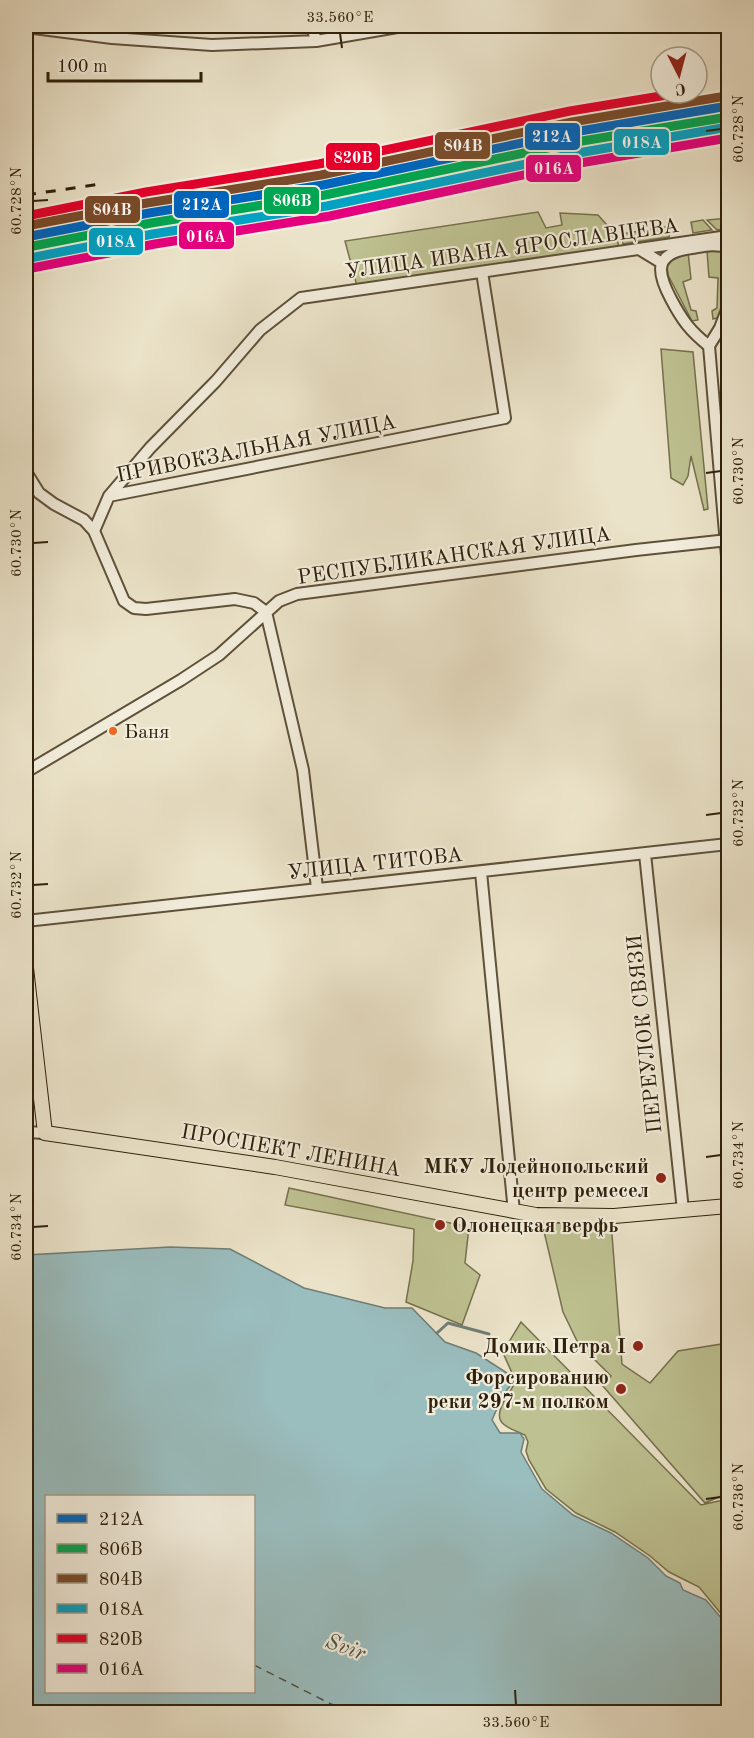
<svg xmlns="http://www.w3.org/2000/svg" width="754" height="1738" viewBox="0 0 754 1738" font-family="'Old Standard TT',serif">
	<rect width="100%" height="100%" fill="#ebe3c9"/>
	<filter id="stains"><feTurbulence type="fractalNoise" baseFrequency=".00333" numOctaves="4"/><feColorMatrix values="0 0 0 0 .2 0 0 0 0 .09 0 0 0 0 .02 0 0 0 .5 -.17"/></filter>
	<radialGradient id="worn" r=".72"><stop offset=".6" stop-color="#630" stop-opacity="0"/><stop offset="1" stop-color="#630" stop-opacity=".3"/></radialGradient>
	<path fill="#bec191" stroke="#76704e" stroke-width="1.5" d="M538,212L546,228L562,225L560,213L598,215L616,235L620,251L358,290L345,241Z
		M728,218V228L717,230L707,220Z
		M703,220L712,230L693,233L691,222Z
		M672,226L669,237L623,244L622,234Z
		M720,250L728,255V286L721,317L713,319L712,311L717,308L718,278L709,277L707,251Z
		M688,252L691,279L683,282L691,310L696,311L698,320L692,321L668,275L667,266L678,254Z
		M728,339V445L721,356Z
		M661,349L693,352L708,509L704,510L691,456L688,476L683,485L671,478Z
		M289,1188L469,1227L465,1263L480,1275L462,1325L406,1302L413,1261L414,1229L285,1205Z
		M611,1222L622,1364L650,1383L678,1351L728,1343V1493L705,1503L602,1385L611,1376L578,1343L563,1312L542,1223Z
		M521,1322L701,1505L723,1500L728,1502L726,1497L728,1496V1622L699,1587L669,1572L650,1556L615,1532L576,1513L546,1489L529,1460L526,1451L528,1442L525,1435C501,1425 491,1421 507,1396C510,1391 513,1388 514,1383C515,1375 506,1362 503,1352Z"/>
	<path fill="#9abdbe" stroke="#6f7e76" stroke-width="1.5" fill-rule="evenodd" d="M170,1247L230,1249L304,1288L385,1308H412L445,1342L476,1353L507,1373L511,1385L503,1395L492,1420L500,1433H520L524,1439L521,1452L542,1489L573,1515L611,1533L648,1558L666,1576L680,1583L683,1590L706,1600L728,1626V1712H26V1255ZM46,1496H254V1692H46Z"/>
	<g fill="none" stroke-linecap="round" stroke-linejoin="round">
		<path stroke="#6f7e76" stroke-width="3" d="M437,1333L448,1323L489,1334"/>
		<path stroke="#4f4f41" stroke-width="1.5" stroke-dasharray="8 6" stroke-linecap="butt" d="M254,1665L333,1705L343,1712"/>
		<g stroke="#5e513a" stroke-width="14">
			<path id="minor" d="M312,26L316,41
				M26,27L112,38L212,45L316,41L403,26
				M639,249L662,263
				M709,346L728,568
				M709,346C690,331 682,320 671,299C656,271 654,253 692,248C704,246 716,243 728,248
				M709,346L720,328L728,307
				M26,472L39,493L54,504L84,520L94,531
				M109,496L505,418L482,272
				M26,772L181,680L219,655L279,601L297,594L636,550L728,540
				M645,854L683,1210
				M481,872L514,1212
				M317,888L303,770L266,612L254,603L235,599L146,609L134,608L124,601L94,531L109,496L150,448L216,381L260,330L301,298L728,236
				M26,921L728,844
				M26,1132L45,1133"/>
		</g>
		<g stroke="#2f200b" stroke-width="16">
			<path id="major" d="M26,968L45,1133L275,1167L536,1215L614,1216L728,1206"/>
		</g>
		<use href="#minor" stroke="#f2eddc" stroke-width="10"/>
		<use href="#major" stroke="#ebe3c9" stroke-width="14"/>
		<path stroke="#2f200b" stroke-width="3" stroke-dasharray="10 10" stroke-linecap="butt" d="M26,195L101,184
			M26,252L728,133"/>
		<g stroke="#f2eddc" stroke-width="14">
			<path id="rail-1" d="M26,237L149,213L323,185L574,132L728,106"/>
		</g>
		<g stroke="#f2eddc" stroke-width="14">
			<path id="rail-2" d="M28,247L151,223L325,195L576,142L728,117"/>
		</g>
		<g stroke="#f2eddc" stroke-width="14">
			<path id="rail-3" d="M26,226L147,203L321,175L572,122L726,96"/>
		</g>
		<g stroke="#f2eddc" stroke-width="14">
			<path id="rail-4" d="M30,258L153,234L327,206L578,153L728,127"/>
		</g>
		<g stroke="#f2eddc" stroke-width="14">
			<path id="rail-5" d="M26,216L146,192L319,164L570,111L679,93"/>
		</g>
		<g stroke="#f2eddc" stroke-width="14">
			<path id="rail-6" d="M32,268L155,244L330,216L580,163L728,138"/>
		</g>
		<use href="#rail-1" stroke="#0065bd" stroke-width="9"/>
		<use href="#rail-2" stroke="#00a651" stroke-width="9"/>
		<use href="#rail-3" stroke="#7a4b2a" stroke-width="9"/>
		<use href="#rail-4" stroke="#02a2c4" stroke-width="9"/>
		<use href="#rail-5" stroke="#e4002b" stroke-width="9"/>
		<use href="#rail-6" stroke="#e5007d" stroke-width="9"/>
	</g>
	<path fill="none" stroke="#2f200b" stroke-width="2" d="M340,33L342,48M706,131L721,129M33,201L48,200M706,473L721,471M33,543L48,542M706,815L721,813M33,885L48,884M706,1157L721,1155M33,1227L48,1226M706,1499L721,1497M515,1690L516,1705"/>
	<circle fill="#f26522" stroke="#f2eddc" stroke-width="2" cx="113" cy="731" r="5"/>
	<g fill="#8f2418" stroke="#f2eddc" stroke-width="2">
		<circle cx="661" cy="1178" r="6"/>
		<circle cx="440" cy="1225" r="6"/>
		<circle cx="638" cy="1346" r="6"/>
		<circle cx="621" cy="1389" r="6"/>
	</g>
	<g text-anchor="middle" stroke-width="4.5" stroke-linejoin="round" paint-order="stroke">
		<g font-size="20" fill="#2f200b" stroke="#f2eddc" text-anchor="start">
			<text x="124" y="738">Баня</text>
		</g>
		<g font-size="21" fill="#2f200b" stroke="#f2eddc">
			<text transform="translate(512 248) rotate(-8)" y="7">УЛИЦА ИВАНА ЯРОСЛАВЦЕВА</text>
			<text transform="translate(256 448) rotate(-11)" y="7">ПРИВОКЗАЛЬНАЯ УЛИЦА</text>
			<text transform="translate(454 555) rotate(-8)" y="7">РЕСПУБЛИКАНСКАЯ УЛИЦА</text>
			<text transform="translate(375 863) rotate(-6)" y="7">УЛИЦА ТИТОВА</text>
			<text transform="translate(644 1034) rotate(-96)" y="7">ПЕРЕУЛОК СВЯЗИ</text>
			<text transform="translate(291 1150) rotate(10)" y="7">ПРОСПЕКТ ЛЕНИНА</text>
		</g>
		<g font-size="21" font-weight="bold" fill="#2f200b" stroke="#f2eddc" text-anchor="end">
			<text x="649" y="1173">МКУ Лодейнопольский<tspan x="649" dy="24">центр ремесел</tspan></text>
			<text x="452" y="1232" text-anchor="start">Олонецкая верфь</text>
			<text x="626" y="1353">Домик Петра I</text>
			<text x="609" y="1384">Форсированию<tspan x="609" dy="24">реки 297-м полком</tspan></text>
		</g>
		<g font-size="22" font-style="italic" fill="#4f4f41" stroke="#f2eddc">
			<text transform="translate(346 1646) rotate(20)" y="8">Svir</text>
		</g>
	</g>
	<g stroke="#f2eddc" stroke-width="2">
		<rect x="524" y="122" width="57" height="29" rx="6" fill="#0065bd"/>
		<rect x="613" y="128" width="57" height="28" rx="6" fill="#02a2c4"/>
		<rect x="434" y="131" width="57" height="29" rx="6" fill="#7a4b2a"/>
		<rect x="325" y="142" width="56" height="29" rx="6" fill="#e4002b"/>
		<rect x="525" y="154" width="57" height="29" rx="6" fill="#e5007d"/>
		<rect x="263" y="186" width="57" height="29" rx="6" fill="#00a651"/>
		<rect x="173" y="190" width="57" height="29" rx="6" fill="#0065bd"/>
		<rect x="84" y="195" width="57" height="29" rx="6" fill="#7a4b2a"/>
		<rect x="178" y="221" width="57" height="29" rx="6" fill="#e5007d"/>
		<rect x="88" y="227" width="56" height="29" rx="6" fill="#02a2c4"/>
	</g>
	<g font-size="16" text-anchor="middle" font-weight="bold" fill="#fff">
		<text x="552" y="142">212А</text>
		<text x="642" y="148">018А</text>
		<text x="463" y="151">804В</text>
		<text x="353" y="163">820В</text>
		<text x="554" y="174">016А</text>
		<text x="292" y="206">806В</text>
		<text x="202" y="210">212А</text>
		<text x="112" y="215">804В</text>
		<text x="206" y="242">016А</text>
		<text x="116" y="247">018А</text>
	</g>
	<rect width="754" height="1738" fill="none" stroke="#ebe3c9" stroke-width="66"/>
	<rect x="45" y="1495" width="210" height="198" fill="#f2eddc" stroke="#a49b88" stroke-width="1.5"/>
	<rect x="57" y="1514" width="30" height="9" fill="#0065bd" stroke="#a49b88" stroke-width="1.5"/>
	<text x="99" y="1525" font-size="18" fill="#2f200b">212А</text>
	<rect x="57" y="1544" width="30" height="9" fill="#00a651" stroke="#a49b88" stroke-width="1.5"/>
	<text x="99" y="1555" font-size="18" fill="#2f200b">806В</text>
	<rect x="57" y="1574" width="30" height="9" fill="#7a4b2a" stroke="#a49b88" stroke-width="1.5"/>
	<text x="99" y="1585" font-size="18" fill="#2f200b">804В</text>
	<rect x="57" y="1604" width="30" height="9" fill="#02a2c4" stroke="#a49b88" stroke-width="1.5"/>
	<text x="99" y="1615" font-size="18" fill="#2f200b">018А</text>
	<rect x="57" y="1634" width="30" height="9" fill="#e4002b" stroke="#a49b88" stroke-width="1.5"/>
	<text x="99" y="1645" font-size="18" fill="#2f200b">820В</text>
	<rect x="57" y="1664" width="30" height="9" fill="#e5007d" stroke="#a49b88" stroke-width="1.5"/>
	<text x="99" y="1675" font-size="18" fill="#2f200b">016А</text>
	<g transform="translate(679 75) rotate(174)"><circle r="28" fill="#f2eddc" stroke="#a49b88" stroke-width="1.5"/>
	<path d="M0-4.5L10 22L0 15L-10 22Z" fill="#8f2418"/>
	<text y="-9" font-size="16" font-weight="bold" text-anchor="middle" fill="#2f200b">С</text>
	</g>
	<path d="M48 72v9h153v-9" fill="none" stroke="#2f200b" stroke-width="3"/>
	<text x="57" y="72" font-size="18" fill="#2f200b" stroke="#f2eddc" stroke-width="4.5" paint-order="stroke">100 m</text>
	<rect x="33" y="33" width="688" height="1672" fill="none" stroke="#2f200b" stroke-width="2"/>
	<g font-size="15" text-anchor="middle" fill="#2f200b">
		<text x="340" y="22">33.560°E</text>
		<text transform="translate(738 129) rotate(-90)" y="5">60.728°N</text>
		<text transform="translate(16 201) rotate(-90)" y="5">60.728°N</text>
		<text transform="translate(738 471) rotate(-90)" y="5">60.730°N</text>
		<text transform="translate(16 543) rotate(-90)" y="5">60.730°N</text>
		<text transform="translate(738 813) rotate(-90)" y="5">60.732°N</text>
		<text transform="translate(16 885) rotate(-90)" y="5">60.732°N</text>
		<text transform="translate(738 1155) rotate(-90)" y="5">60.734°N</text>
		<text transform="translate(16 1227) rotate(-90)" y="5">60.734°N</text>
		<text transform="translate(738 1497) rotate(-90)" y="5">60.736°N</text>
		<text x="516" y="1727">33.560°E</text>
	</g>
	<rect width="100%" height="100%" filter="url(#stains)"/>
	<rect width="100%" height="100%" fill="url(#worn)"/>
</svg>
